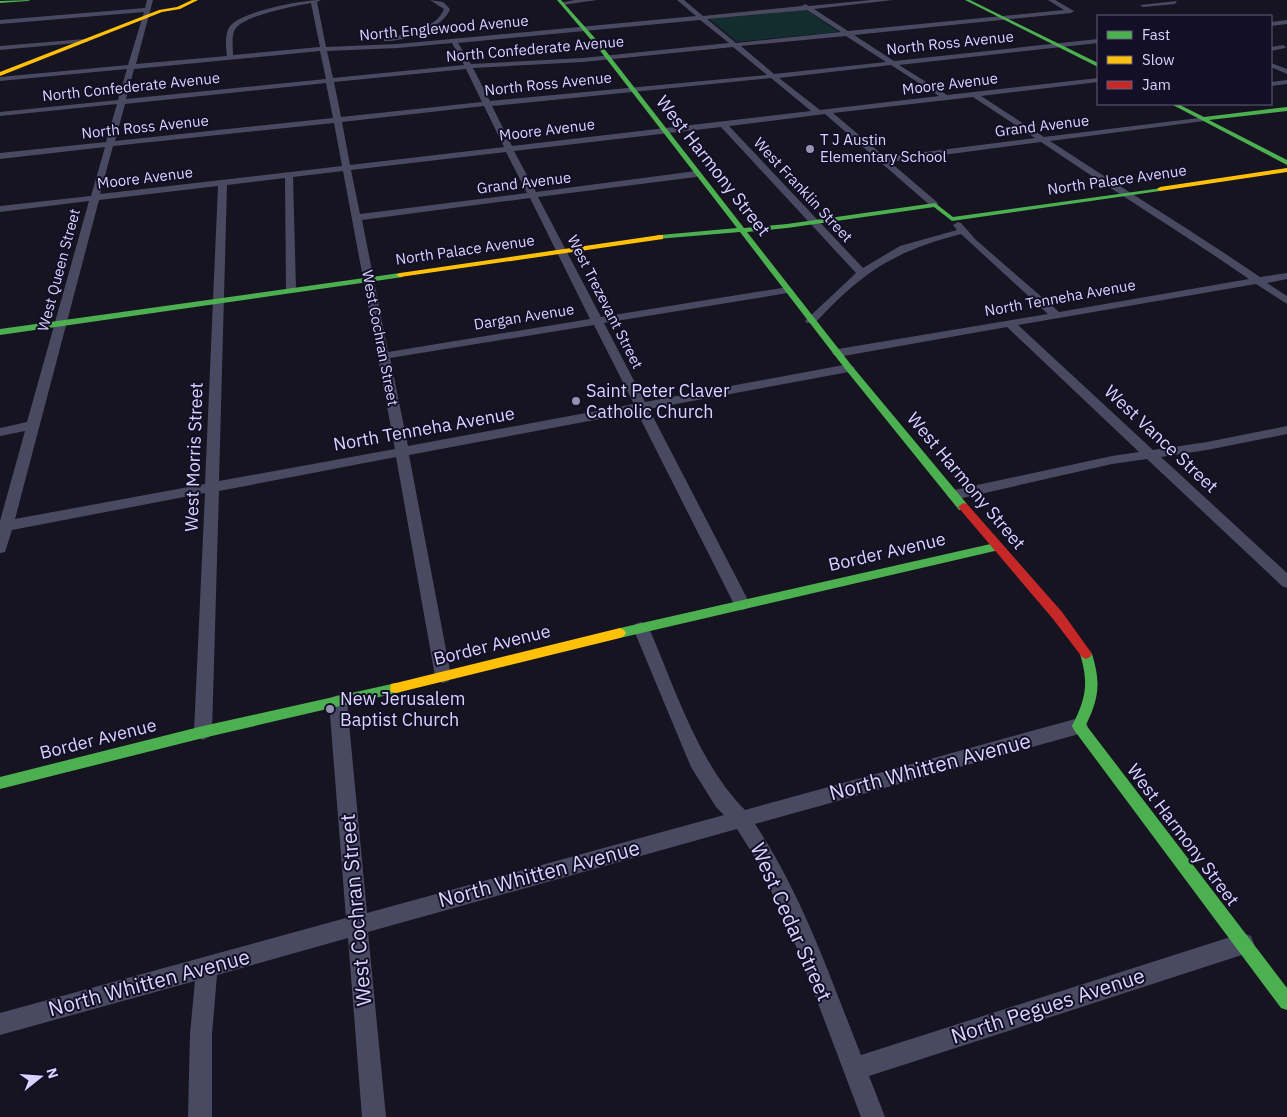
<svg xmlns="http://www.w3.org/2000/svg" width="1287" height="1117" viewBox="0 0 1287 1117" font-family="'IBM Plex Sans',sans-serif">
	<rect width="100%" height="100%" fill="#161421"/>
	<path fill="#132c2d" d="M805,9L839,32L737,42L708,18Z"/>
	<g fill="none" stroke-linecap="round" stroke-linejoin="round">
		<path fill="#4a4962" fill-rule="evenodd" d="M147,0H153L136,64L227,56C226,47 224,33 231,25C245,11 301,0 321,0L317,2L326,47L398,44L696,16L677,0H684L703,16L802,6L805,4L809,6L871,0H893L814,9L848,31L1064,10L1048,0H1055L1074,11L1071,13L854,35L894,61L1098,39V43L899,65L947,95L1098,78V82L981,96L1044,137L1207,117V121H1204L1050,141C1120,187 1191,230 1260,277L1287,273V279L1267,283L1287,296V304L1256,284L1018,325L1153,450L1207,442L1287,426V434L1207,450L1161,457L1287,573V588L1282,586L1147,459L1112,464L954,500L949,498L947,495L949,492L954,490L1112,456L1139,452L1007,327L838,357L834,355L832,353L834,351L838,349L1048,314L961,234C892,252 863,272 815,323H807L805,321L807,319L856,273L721,127L514,151L536,192L696,171L700,174L696,177L538,197L601,317L788,287L793,290L788,293L604,323L645,402L849,364L855,368L849,372L649,409L750,604L748,608L742,610L736,608L637,412L409,455L451,676L449,681L443,683L437,681L435,676L396,457L219,491L212,732L209,737L203,740L197,737L194,732L205,493L12,530L5,552L0,553V521L25,431L0,436V428L27,422L89,201L0,212V206L91,196L105,147L0,159V153L106,142L117,104L0,116V112L118,100L127,69L0,81V77L128,65L144,12L0,24V20L145,8ZM311,3L320,47L233,55C233,47 231,34 236,28C246,15 295,6 311,3ZM807,10L841,32L736,43L707,19ZM700,20L729,43L583,58L471,64L458,43ZM846,36L886,62L774,74L741,46ZM452,43L464,65L333,78L327,51L398,48ZM733,47L767,75L490,101L473,68L583,62ZM320,51L326,79L126,99L134,69ZM891,65L939,96L820,110L779,78ZM466,69L482,102L341,117L334,82ZM771,78L811,111L512,146L492,106ZM326,83L333,118L115,141L125,104ZM973,97L1035,138L885,157L833,113ZM484,106L504,147L350,165L342,122ZM825,114L932,207H938V203L890,162L1041,142C1110,189 1181,232 1249,279L1059,312L976,240L961,223L958,222L953,225L957,230L900,246L863,268L729,126ZM334,123L342,166L100,194L113,146ZM506,152L527,193L360,214L351,170ZM343,171L395,449L219,481L227,185L285,178L286,290L291,293L296,290L293,177ZM218,186L205,484L15,519L99,200ZM530,198L590,319L388,352L362,220ZM594,325L634,404L408,446L390,358Z
			M430,0L443,2L450,9C443,29 403,42 384,41V39C403,34 436,30 444,9Z
			M575,0H597L562,5L559,3Z
			M1177,1L1175,4L1143,7L1140,5Z
			M1287,20V24L1271,26V22Z
			M85,39L88,41L87,42L0,50V46Z
			M1283,45L1286,47L1285,48L1271,51V47Z
			M1271,63L1287,69V74L1271,67Z
			M1287,80V84L1271,86V82Z
			M641,622L647,624L649,628C675,688 698,763 745,810L1079,718L1085,721L1088,726L1085,731L1079,734L755,824C802,894 830,977 861,1055L1243,933L1251,936L1254,944L1251,952L869,1076L885,1117H861L799,953L759,864L737,829L368,932L386,1117H362L348,938L217,975L212,1034V1117H188L190,1034L195,981L0,1035V1013L346,918L329,702L332,697L338,695L344,697L347,702L367,913L724,815L716,807L691,767L633,628L635,624Z"/>
		<path fill="#4caf50" fill-rule="evenodd" d="M30,0L28,1L0,3V1Z
			M557,0H561L602,46L744,228L787,224L935,203L953,217L1162,188V190L1160,191L952,221L934,207L787,228L747,232L852,366L967,504L968,507L967,510H959L846,370L740,232L657,239V235H660L737,228L598,48Z
			M965,0H970L1098,63V67Z
			M1171,104H1178L1204,117L1287,107V111L1209,120L1287,160V165Z
			M400,273H403V277L0,335V329Z
			M995,543L1001,547L999,550L620,638L616,636L614,633L616,630L620,628Z
			M1086,649L1090,651L1092,654C1101,683 1099,698 1086,725L1287,988V1010L1281,1008L1074,730L1072,726C1086,698 1089,684 1080,654L1082,651Z
			M396,683L401,684L402,688L401,692L396,693L203,738L0,789V777L203,726Z"/>
		<path fill="#ffc107" fill-rule="evenodd" d="M192,0H198L180,9L162,12L0,76V72L159,10L177,7Z
			M1287,168V172L1160,191L1157,189L1160,187Z
			M660,235H663V239L400,277L396,275L400,273Z
			M620,628L624,630L626,633L624,636L620,638L396,693L391,692L390,688L391,684L396,683Z"/>
		<path fill="#c62828" fill-rule="evenodd" d="M963,503L967,504L1062,612L1090,651L1092,654L1090,657L1086,659L1082,657L1053,619L958,507Z"/>
	</g>
	<g fill="#9591b1" stroke="#130f26" stroke-width="2">
		<circle cx="810" cy="149" r="5"/>
		<circle cx="576" cy="401" r="5"/>
		<circle cx="330" cy="709" r="5"/>
	</g>
	<g text-anchor="middle" stroke-width="4" stroke-linejoin="round" paint-order="stroke">
		<g font-size="15" fill="#d9d4ff" stroke="#130f26">
			<text transform="translate(444 28) rotate(-5)" y="5">North Englewood Avenue</text>
			<text transform="translate(950 43) rotate(-6)" y="5">North Ross Avenue</text>
			<text transform="translate(535 49) rotate(-5)" y="5">North Confederate Avenue</text>
			<text transform="translate(548 84) rotate(-6)" y="5">North Ross Avenue</text>
			<text transform="translate(950 84) rotate(-7)" y="5">Moore Avenue</text>
			<text transform="translate(131 87) rotate(-6)" y="5">North Confederate Avenue</text>
			<text transform="translate(1042 126) rotate(-7)" y="5">Grand Avenue</text>
			<text transform="translate(145 127) rotate(-6)" y="5">North Ross Avenue</text>
			<text transform="translate(547 130) rotate(-7)" y="5">Moore Avenue</text>
			<text transform="translate(145 178) rotate(-7)" y="5">Moore Avenue</text>
			<text transform="translate(1117 180) rotate(-8)" y="5">North Palace Avenue</text>
			<text transform="translate(524 183) rotate(-7)" y="5">Grand Avenue</text>
			<text transform="translate(803 190) rotate(47)" y="5">West Franklin Street</text>
			<text transform="translate(465 250) rotate(-8)" y="5">North Palace Avenue</text>
			<text transform="translate(59 270) rotate(-75)" y="5">West Queen Street</text>
			<text transform="translate(1060 298) rotate(-10)" y="5">North Tenneha Avenue</text>
			<text transform="translate(605 302) rotate(63)" y="5">West Trezevant Street</text>
			<text transform="translate(524 317) rotate(-9)" y="5">Dargan Avenue</text>
			<text transform="translate(380 338) rotate(79)" y="5">West Cochran Street</text>
		</g>
		<g font-size="15" fill="#d9d4ff" stroke="#130f26" text-anchor="start">
			<text x="820" y="145">T J Austin<tspan x="820" dy="17">Elementary School</tspan></text>
		</g>
		<g font-size="18" fill="#d9d4ff" stroke="#130f26">
			<text transform="translate(713 166) rotate(52)" y="6">West Harmony Street</text>
			<text transform="translate(424 429) rotate(-10)" y="6">North Tenneha Avenue</text>
			<text transform="translate(1161 439) rotate(43)" y="6">West Vance Street</text>
			<text transform="translate(194 457) rotate(-88)" y="6">West Morris Street</text>
			<text transform="translate(966 481) rotate(50)" y="6">West Harmony Street</text>
			<text transform="translate(887 552) rotate(-13)" y="6">Border Avenue</text>
			<text transform="translate(492 645) rotate(-14)" y="6">Border Avenue</text>
			<text transform="translate(98 739) rotate(-14)" y="6">Border Avenue</text>
			<text transform="translate(1183 835) rotate(53)" y="6">West Harmony Street</text>
		</g>
		<g font-size="18" fill="#d9d4ff" stroke="#130f26" text-anchor="start">
			<text x="586" y="397">Saint Peter Claver<tspan x="586" dy="21">Catholic Church</tspan></text>
			<text x="340" y="705">New Jerusalem<tspan x="340" dy="21">Baptist Church</tspan></text>
		</g>
		<g font-size="21" fill="#d9d4ff" stroke="#130f26">
			<text transform="translate(930 767) rotate(-15)" y="7">North Whitten Avenue</text>
			<text transform="translate(539 874) rotate(-15)" y="7">North Whitten Avenue</text>
			<text transform="translate(356 910) rotate(-95)" y="7">West Cochran Street</text>
			<text transform="translate(791 922) rotate(66)" y="7">West Cedar Street</text>
			<text transform="translate(149 983) rotate(-15)" y="7">North Whitten Avenue</text>
			<text transform="translate(1048 1006) rotate(-18)" y="7">North Pegues Avenue</text>
		</g>
	</g>
	<rect x="1097" y="15" width="175" height="90" fill="#130f26" stroke="#625e7d"/>
	<rect x="1107" y="31" width="25" height="8" fill="#4caf50" stroke="#625e7d"/>
	<text x="1142" y="40" font-size="15" fill="#d9d4ff">Fast</text>
	<rect x="1107" y="56" width="25" height="8" fill="#ffc107" stroke="#625e7d"/>
	<text x="1142" y="65" font-size="15" fill="#d9d4ff">Slow</text>
	<rect x="1107" y="81" width="25" height="8" fill="#c62828" stroke="#625e7d"/>
	<text x="1142" y="90" font-size="15" fill="#d9d4ff">Jam</text>
	<g transform="translate(40 1077) rotate(73)" stroke="#130f26" stroke-width="4" paint-order="stroke">
	<path d="M0-4L9 19L0 12L-9 19Z" fill="#d9d4ff"/>
	<text y="-8" font-size="14" font-weight="bold" text-anchor="middle" fill="#d9d4ff">N</text>
	</g>
</svg>
